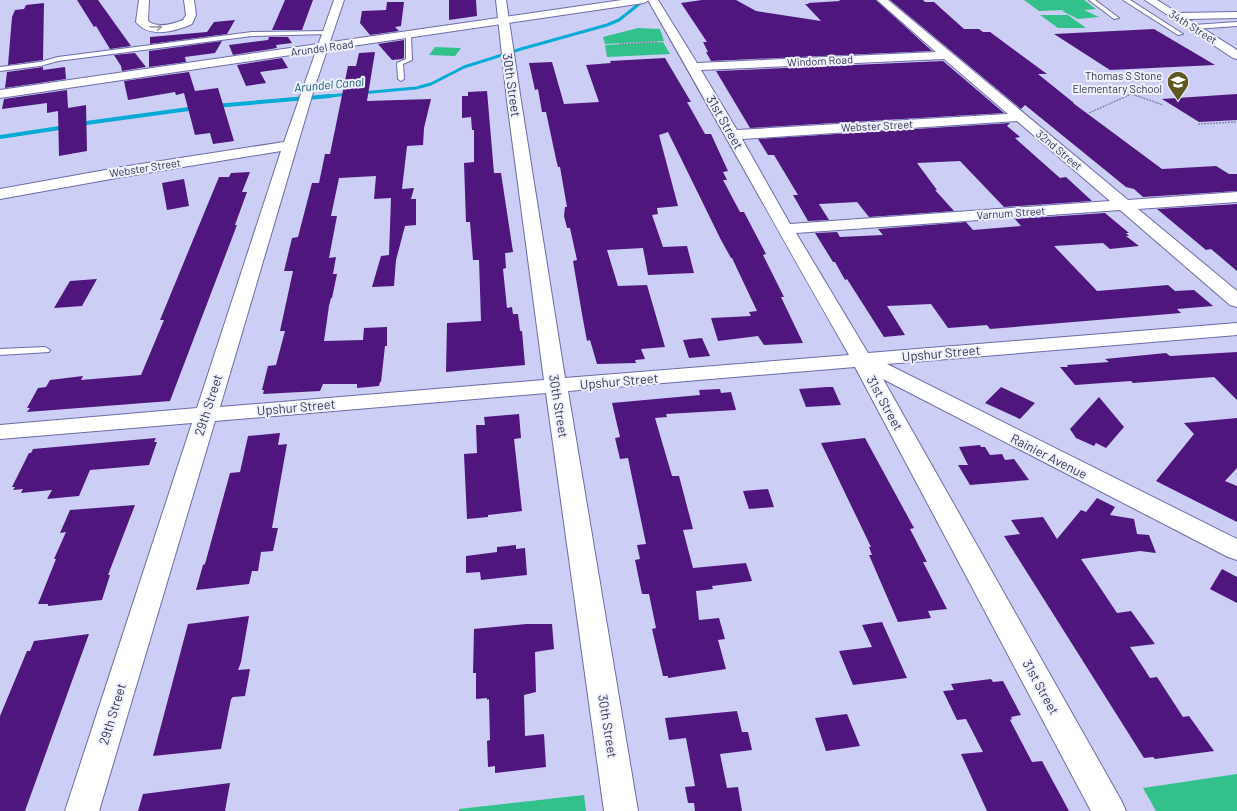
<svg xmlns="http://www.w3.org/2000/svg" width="1237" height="811" viewBox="0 0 1237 811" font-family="Barlow,sans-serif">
	<rect width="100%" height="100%" fill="#cccef5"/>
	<path fill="#32c08b" d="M1024,0H1084L1096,9L1084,10L1099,17L1078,19L1062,11L1065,10L1039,11Z
		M1040,15H1068L1086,28H1058Z
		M638,28L660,29L664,41L605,44L603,37Z
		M663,42L670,54L607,57L605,45Z
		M435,47L461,48L455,56L429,55Z
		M1237,774V811H1156L1143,788Z
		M584,795L586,811H459V809Z"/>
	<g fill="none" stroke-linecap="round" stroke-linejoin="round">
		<path stroke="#04abd4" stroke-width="3" d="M361,93L416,88L431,84L464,67L521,49L607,25L619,20L644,0
			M319,97L350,94"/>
		<path stroke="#04abd4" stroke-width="4" d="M215,106L330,96
			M79,124L196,108
			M0,137L66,127"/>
	</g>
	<path fill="#4f177e" d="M77,0H98L131,46L110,49L96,26L94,27Z
		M285,0H313L302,30H272Z
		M449,0H476L477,16L449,20Z
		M702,0H736L756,11L821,21L805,4H809L808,3L840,1L839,0H876L932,51L711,61L706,52H708L703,42H707L681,3Z
		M890,0H923L925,2H934L964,29H979L983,32H990L1047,74H1038L1074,103H1073L1162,169L1216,166L1229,174H1237V191L1143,197L1134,189L1126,187L1025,105L1021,109Z
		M387,2H404L401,26L395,27L399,31L370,35L360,23L362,11L386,10Z
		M44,3L43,60L8,65L12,17L15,10L24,9L26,5Z
		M235,20L227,34L150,44V37L207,32L214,22Z
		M1154,29L1215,65L1110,70L1054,34Z
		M269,37H288L292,43L276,45L277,48L233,55L229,45L268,40Z
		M404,40V58L402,59L392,60L378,44Z
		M222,41L215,53L185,57L186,62L149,67V51Z
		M375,52L367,101L431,99L424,128L423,145L407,146L402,189L414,188L411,199H416V225L405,226L396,260L394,286L372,287L381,256L389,255L391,198L374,199L376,176L339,178L331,216H337L329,258L336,257L333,274H337L332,298H331L329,306L324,341L363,340L364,328L387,327V346H385L381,382H380L379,386L357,388V384H323L320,391L263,394L264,390H262L268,366L276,365L285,331H280L293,271H284L292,238L298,237L312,183H319L325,154H330L348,66H356L359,53Z
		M135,53L146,67L122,71L121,66L114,55Z
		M282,58L288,68L260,72L266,83L246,86L237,65Z
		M665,58L691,102H687L705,134H711L728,171L723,172L727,180H723L740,212H744L766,254L763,255L784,297H781L803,343L764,345L758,336L718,341L711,318L751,316L749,312L757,311L732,258H731L721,240L668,132L659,135L678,206L657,208L658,214L652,215L663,247L687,246L694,273L648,275L643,248L607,250L618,286L647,285L665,347L641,349L645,359L635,360L636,363L597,364L590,340L587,341L582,314L573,261L577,260L570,228H567L564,216L565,207H567L560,167H558L556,159L546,112H542L538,89L535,90L529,63L552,62L564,104L599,102L586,65L611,63L610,61Z
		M943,61L1004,113L750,128L716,71Z
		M43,67V70L65,67L66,79L5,88L7,72Z
		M189,72L195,91L218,88L234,141L213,144L210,133L195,135L184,93L176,95L175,92L128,100L124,81Z
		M67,90L68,108L86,105L87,151L59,156L58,111L47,113V103L2,109L4,99Z
		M487,91L494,173H501L513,252L505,253L506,268L503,269L507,308L512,307L513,314H518L520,331H522L525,365L446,372L447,323L481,321L479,260H473L470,222H466L464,163L474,162V130H472L471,117L462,118V96H468V92Z
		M1237,94V120L1199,122L1162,99Z
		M1010,123L1007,126L1020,137L1015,138L1060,178L1066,177L1092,201L1004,207L960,161L917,163L937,190H935L954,211L869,217L857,202L819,204L829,220L808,221L793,195H798L774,155H768L758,139Z
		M250,172L242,192H247L235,225H237L170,401L27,412L30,408H27L38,388L46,387L50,380L83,376L81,380L141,375L164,320H160L219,177H229L231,173Z
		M184,179L189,206L167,210L162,183Z
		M1237,204V271L1211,249L1206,250L1157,209Z
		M1105,213L1129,233H1126L1129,236H1126L1139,246L1110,249L1103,243L1054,246L1097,291L1168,285L1175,291L1194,290L1213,306L1177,309L1181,313L990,329L987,325L948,328L931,304L887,306L905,335L884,337L847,279L845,280L835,262H833L815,233L837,232L840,237L883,235L878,229L966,222L973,230L1021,226L1015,219Z
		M97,279L82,306L54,308L70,281Z
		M702,338L710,356L689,358L683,340Z
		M1237,352V400L1214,377L1133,383L1131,381L1075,385L1060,367H1068L1067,365L1109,362L1105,359L1166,353L1170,356Z
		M827,387H833L841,405L806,407L799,389Z
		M1001,387L1035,403L1020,419L985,403Z
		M720,389L721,393L731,392L736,410L666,414L667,417L655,418L672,476H679L693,529L683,530L693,568L746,563L752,581L712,586L713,589L696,591L699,620L719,618L725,639L718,640L726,669L668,678V676H663L652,629L656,628L649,594H642L635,560L640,559L637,545L646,544L628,458L620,459L615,438L620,437L612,403L700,395L699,390Z
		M1099,397L1124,427L1106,448L1096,443L1094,446L1076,438L1070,429Z
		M519,414L521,438L514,439L522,511L488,515V517L467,519L464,454L477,453L476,425H485L484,417Z
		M1237,418V468L1225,481L1237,486V522L1156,481L1194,434L1184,423Z
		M280,433L278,445L287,444L272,528H278L273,551L261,552L258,571H252L249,584L196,590L203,565L205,564L230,473L240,472L248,436Z
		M156,438L154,442H157L149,465L90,470L79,496L47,499L52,490L21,493L23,489L13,490L15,487H12L29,453H31L33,449Z
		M865,438L914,528L910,529L927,562H923L947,609L928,611L931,618L898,622L869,555H872L869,547H871L821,443Z
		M980,445L981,447H985L990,455L1002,454L1005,460L1014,459L1029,480L970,485L958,465H968L959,447Z
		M768,489L774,507L749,509L743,491Z
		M1097,498L1115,507L1110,515L1134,519L1137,534L1149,535L1156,553L1140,551L1081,559L1117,613L1131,611L1155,644L1130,647L1150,678L1157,677L1183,717L1189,716L1214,751L1155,759L1153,757L1144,758L1004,536L1020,534L1011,520L1043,517L1057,539L1081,510L1086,512Z
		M135,505L108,575H110L102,600L48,606V604H38L56,559H54L66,532L60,533L70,510Z
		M516,545V549L525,548L527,575L481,580L480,572L466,573V556L497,552V547Z
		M1222,569L1237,577V603L1210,589Z
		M249,616L241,662L238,670L250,669L245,696L233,697L231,699L221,749L153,756L188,624Z
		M882,622L907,678L853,685L839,651L872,647L862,625Z
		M526,624H552L554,649L535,652L536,692L524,695L525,736L544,734L546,767L495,773V766L488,767L487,741L490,740L489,699L487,700V698L476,699V673H473L474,629Z
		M89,634L25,811H0V716L27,651H30L34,641Z
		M991,679L993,682L1003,681L1021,715L1011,717L1012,719L1010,720L1032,762L1042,761L1069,811H987L961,754L983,752L966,719L957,720L943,691L954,690L951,684Z
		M737,711L742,732H748L752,750L720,754L727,788L738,787L742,811H695L694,803H688L685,787L695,786L686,738L669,740L665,718Z
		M847,714L860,746L826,751L815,718Z
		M230,783L225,811H138L143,794Z"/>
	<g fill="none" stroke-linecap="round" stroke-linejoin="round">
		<g stroke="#6d6ca8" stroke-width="2">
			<path id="lane" d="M1089,0H1095L1119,18L1114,19Z
				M1123,0H1130L1183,34L1178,35Z
				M1237,22V26L1194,29L1191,27L1194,25Z
				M327,31L329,32V34L252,36L58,61L40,66L0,71V67L40,62L58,57L252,32Z
				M406,34L411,35L412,60L403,64L404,79L401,81L398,79L397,63L406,59Z
				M45,347L50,350L49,352L0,355V349Z"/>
		</g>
		<g stroke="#6d6ca8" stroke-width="2">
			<path id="street" d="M139,0H149L148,21C158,29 173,24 183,20L186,15L184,0H194L196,15L192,24C176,31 149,39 136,22Z
				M334,0H344L314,89L220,407L544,380L507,101L496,0H506L521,101L565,378L849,355C781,237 716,118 648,0H658L697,63L936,52L877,0H888L1128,200L1237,192V202L1138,209L1237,291V307L1230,305L1120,210L796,233L868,353L1237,323V335L887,364L1237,539V560L1228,557L883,379L1121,800L1126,811H1091L855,367L568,391L638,811H604L546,393L215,421L99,811H65L192,423L0,439V425L197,408L281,151L122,177L0,199V189L122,167L284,142ZM944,59L1008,114L737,130L701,70ZM1017,121L1110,201L790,224L742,139Z"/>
		</g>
		<g stroke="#6d6ca8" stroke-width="2">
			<path id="secondary" d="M622,0H649L644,3L0,98V90Z
				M1145,0H1157L1178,13L1237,12V18L1188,19L1237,50V59L1233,58Z"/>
		</g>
		<path stroke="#8788a9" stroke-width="1.5" stroke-dasharray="2 1" stroke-linecap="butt" d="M619,44L658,42
			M1132,94L1163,105
			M1089,113L1147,87
			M1198,124L1237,122"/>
		<use href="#lane" fill="#fff" fill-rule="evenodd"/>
		<use href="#street" fill="#fff" fill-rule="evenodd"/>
		<use href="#secondary" fill="#fff" fill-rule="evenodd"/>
	</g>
	<defs><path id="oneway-shaft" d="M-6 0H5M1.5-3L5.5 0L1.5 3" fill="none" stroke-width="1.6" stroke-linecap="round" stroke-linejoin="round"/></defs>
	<use stroke="#9a9aa8" href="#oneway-shaft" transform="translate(156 27) rotate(2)"/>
	<defs>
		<g id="school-pin" transform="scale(1.15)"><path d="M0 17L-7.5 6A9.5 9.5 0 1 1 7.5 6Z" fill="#5d5724" stroke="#f0f1ff"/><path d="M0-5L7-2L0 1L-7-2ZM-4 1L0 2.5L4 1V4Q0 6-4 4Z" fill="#fff"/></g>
	</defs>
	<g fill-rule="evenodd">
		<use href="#school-pin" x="1178" y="82"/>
	</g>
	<g text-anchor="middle" stroke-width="4" stroke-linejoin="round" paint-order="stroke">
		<g font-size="11" fill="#363651" stroke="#f0f1ff">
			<text transform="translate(1193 27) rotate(32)" y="4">34th Street</text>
			<text transform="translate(322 48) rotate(-8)" y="4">Arundel Road</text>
			<text transform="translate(820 61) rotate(-3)" y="4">Windom Road</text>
			<text transform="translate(877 126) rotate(-3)" y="4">Webster Street</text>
			<text transform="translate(1059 150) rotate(40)" y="4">32nd Street</text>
			<text transform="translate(145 168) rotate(-9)" y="4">Webster Street</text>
			<text transform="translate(1011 213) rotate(-4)" y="4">Varnum Street</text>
		</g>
		<g font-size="11" fill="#363651" stroke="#f0f1ff" text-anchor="end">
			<text x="1162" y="80">Thomas S Stone<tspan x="1162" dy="13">Elementary School</tspan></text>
		</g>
		<g font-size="12" font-style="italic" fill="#0f5a6f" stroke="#f0f1ff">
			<text transform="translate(329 85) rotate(-5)" y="4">Arundel Canal</text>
		</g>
		<g font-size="13" fill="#363651" stroke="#f0f1ff">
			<text transform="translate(512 85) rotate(82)" y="5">30th Street</text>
			<text transform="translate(725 122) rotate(60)" y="5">31st Street</text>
			<text transform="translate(941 353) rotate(-5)" y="5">Upshur Street</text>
			<text transform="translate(619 381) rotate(-5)" y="5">Upshur Street</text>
			<text transform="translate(885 403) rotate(61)" y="5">31st Street</text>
			<text transform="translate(208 405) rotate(-72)" y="5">29th Street</text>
			<text transform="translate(559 406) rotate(81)" y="5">30th Street</text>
			<text transform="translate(296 407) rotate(-5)" y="5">Upshur Street</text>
			<text transform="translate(1049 456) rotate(27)" y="5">Rainier Avenue</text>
			<text transform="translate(1041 687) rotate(61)" y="5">31st Street</text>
			<text transform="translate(112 714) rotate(-73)" y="5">29th Street</text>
			<text transform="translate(608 726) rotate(81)" y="5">30th Street</text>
		</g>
	</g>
</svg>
